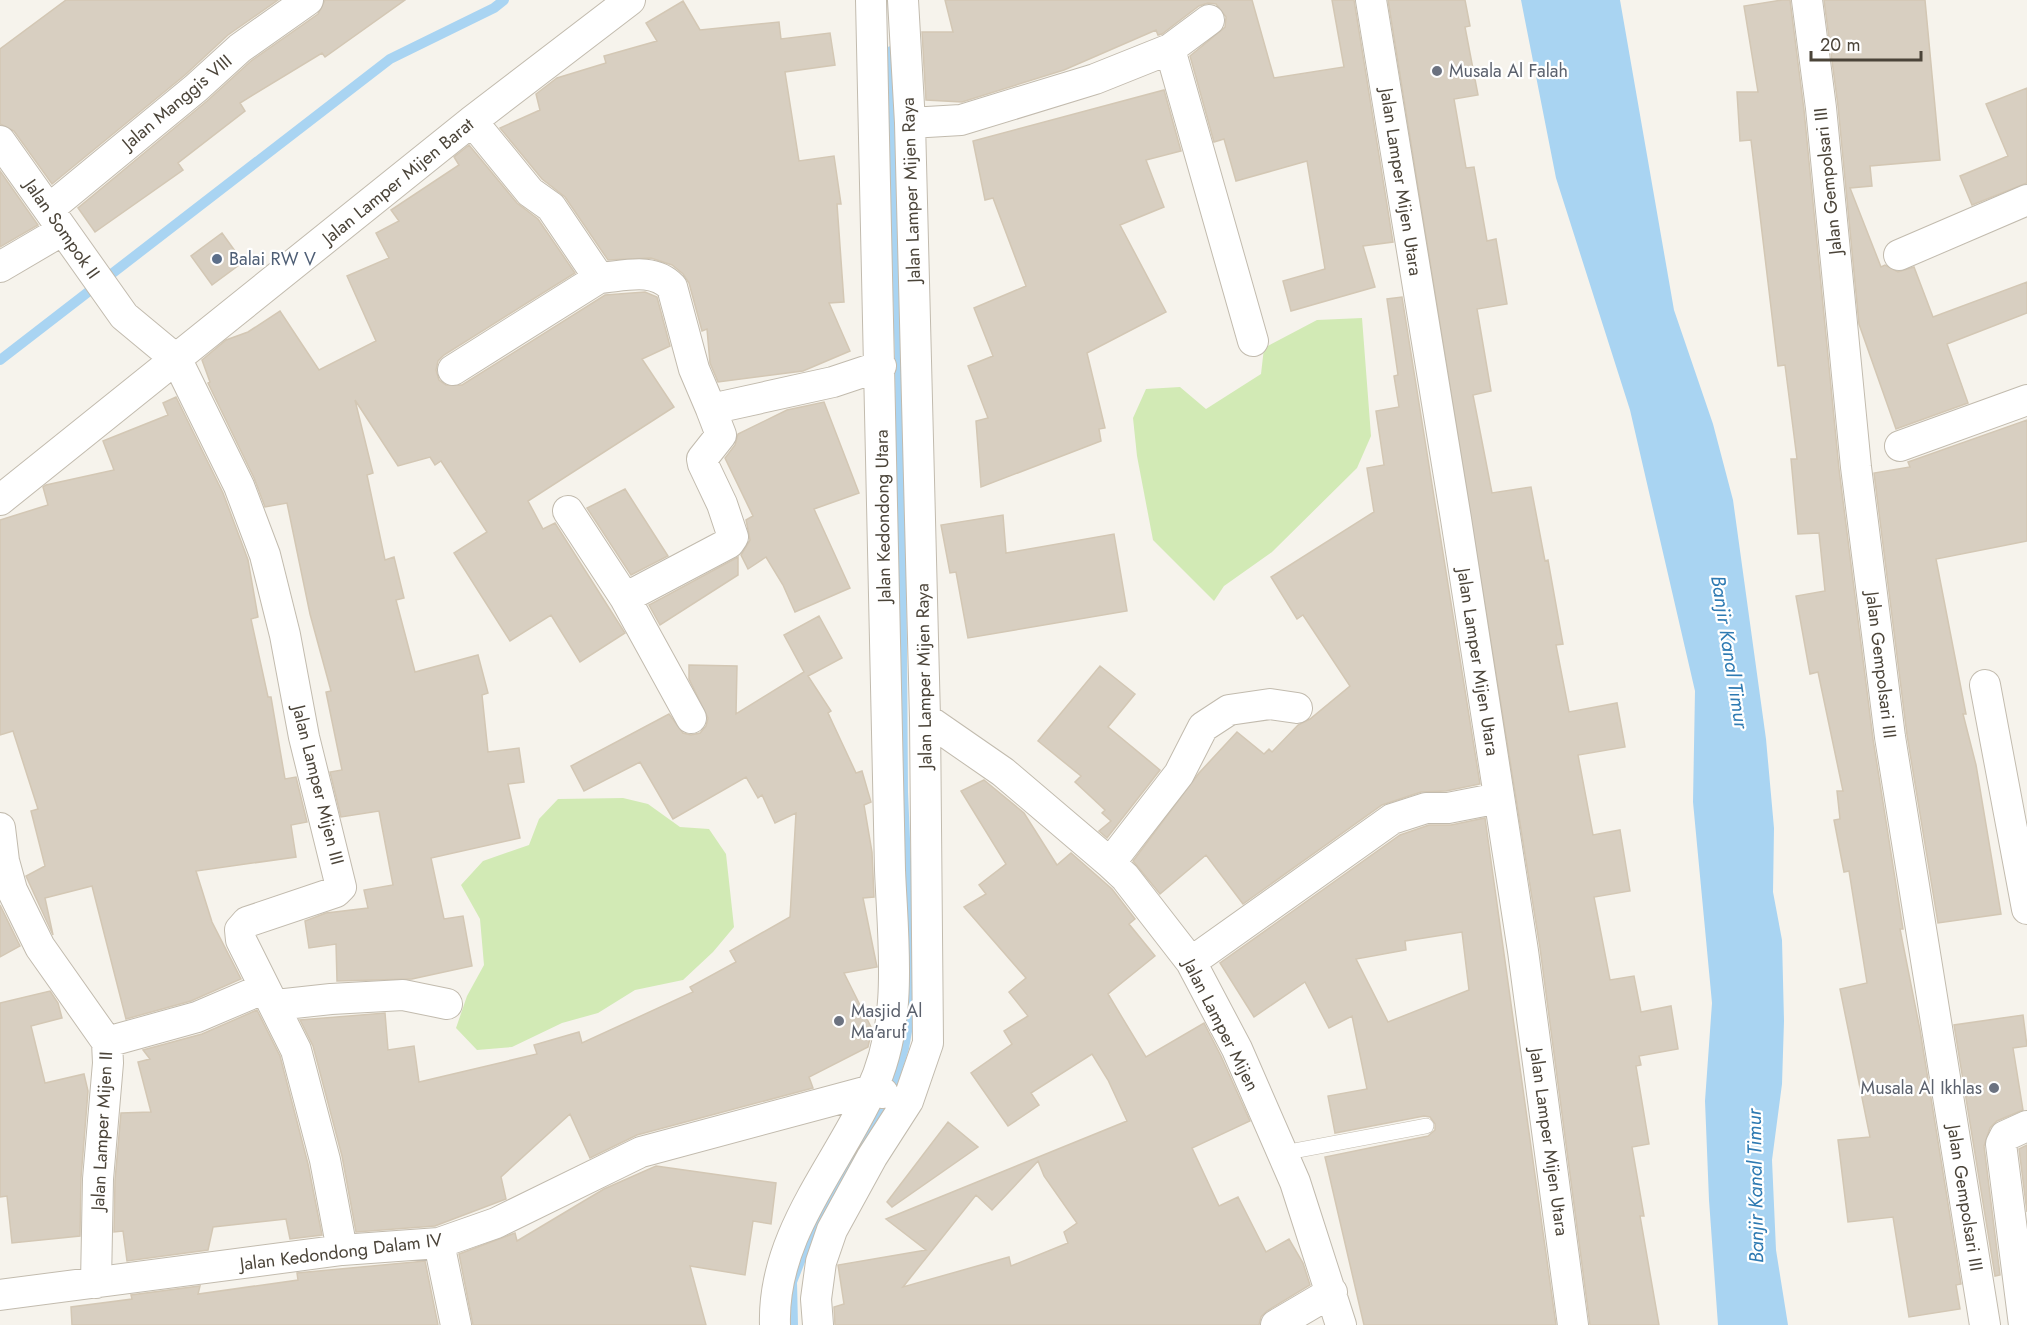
<svg xmlns="http://www.w3.org/2000/svg" width="2027" height="1325" viewBox="0 0 2027 1325" font-family="Jost,sans-serif">
	<rect width="100%" height="100%" fill="#f6f3ec"/>
	<path fill="#d2eab5" d="M1362,318L1371,436L1357,468L1272,552L1224,586L1214,601L1153,540L1137,456L1133,418L1146,389L1180,387L1206,409L1261,374L1264,348L1317,320Z
		M623,798L648,804L680,827L709,829L726,854L734,927L713,952L683,980L635,990L598,1013L562,1023L512,1047L477,1050L456,1028L467,996L484,965L480,919L461,885L483,861L529,845L539,819L558,799Z"/>
	<path fill="#a9d4f2" d="M1521,0H1620L1674,310L1713,424L1733,500L1766,739L1774,828L1773,892L1782,940L1784,1021L1782,1084L1772,1160L1776,1250L1788,1325H1718L1709,1200L1705,1101L1712,1003L1693,802L1695,691L1630,410L1556,178Z"/>
	<g fill="none" stroke-linecap="round" stroke-linejoin="round">
		<path stroke="#a9d4f2" stroke-width="10" d="M0,360L390,59L494,8L504,0
			M793,1325L792,1282L816,1220L888,1099L904,1048L912,1003L903,792L900,367L891,51"/>
	</g>
	<path fill="#d8cfc1" stroke="#d3c7b4" stroke-width="1.5" fill-rule="evenodd" d="M66,0H278L228,35L185,75L52,184L14,131L0,124V49Z
		M325,0H405L325,57L322,53L240,103L245,111L178,163L183,170L95,232L78,208L207,101L251,61L318,14Z
		M945,0H1252L1274,78L1344,67L1332,0H1354L1393,242L1363,246L1375,287L1291,311L1283,281L1325,269L1307,161L1236,181L1224,139L1214,142L1190,56L1225,27L1226,17L1216,4L1208,3L1199,6L1162,34L1158,35L1156,30L1064,70L962,102L926,100L922,32H953Z
		M1388,0H1465L1470,26L1465,27L1478,95L1454,99L1466,168L1474,167L1487,241L1496,239L1507,304L1477,309L1491,391L1473,395L1492,493L1531,487L1545,561L1548,560L1563,644L1556,645L1569,712L1617,703L1625,747L1578,755L1593,835L1620,830L1630,891L1594,897L1610,980L1634,976L1641,1012L1671,1006L1678,1049L1639,1056L1641,1065L1636,1066L1649,1144L1632,1147L1644,1216H1640L1659,1325H1590L1540,948Z
		M1782,0H1790L1804,110L1839,469L1873,739L1903,929H1900L1920,1030L1961,1284L1956,1285L1960,1309L1909,1317L1893,1217L1848,1222L1838,1140L1870,1137L1840,989L1867,983L1849,871L1844,872L1834,820L1840,819L1837,791H1843L1818,672L1810,674L1796,596L1825,591L1819,533L1798,534L1791,459H1797L1785,365L1778,366L1751,140L1740,141L1737,92H1758L1744,6Z
		M1824,0H1925L1940,160L1870,166L1872,186L1850,188L1881,267L1885,265L1898,272L1914,267L1933,317L2027,282V313L1947,344L1968,403L1896,429L1859,324L1838,106Z
		M683,1L700,30L779,22L781,39L830,33L835,65L785,72L799,161L834,156L841,204H837L844,302L829,303L850,351L803,371L718,382L710,363L707,329L702,331L689,283L683,274L672,265L651,258L608,260L565,197L542,179L500,128L540,110L536,94L557,78L606,63L604,56L657,41L646,23Z
		M2027,88V183L1972,205L1960,176L2008,156L1986,104Z
		M1164,90L1181,151L1146,160L1164,207L1120,225L1166,312L1087,353L1105,428L1099,429L1101,441L981,487L976,421L988,418L968,366L993,356L974,308L1026,286L993,198L985,200L973,141Z
		M469,145L517,203L538,219L575,273L444,355L438,361L436,370L439,380L446,385H462L605,295L645,292L657,297L670,346L642,359L674,407L528,501L543,529L555,523L625,633L580,662L551,615L510,641L454,553L487,532L441,461L435,465L430,457L398,466L355,400L373,473L367,475L385,560L394,557L404,598L396,600L415,672L478,655L488,693L482,695L488,752L519,748L524,782L508,784L520,838L431,858L444,919L463,916L472,966L412,979L337,981L336,944L309,948L305,921L326,913L368,908L364,890L393,885L379,811L341,817L330,772L342,770L326,692L331,691L310,614L287,503L265,507L254,478L208,383L210,382L202,360L226,340L248,332L280,311L319,370L376,341L347,276L389,258L376,233L399,221L391,210L459,165L454,157Z
		M0,171L38,225L0,247Z
		M222,233L243,262L212,285L191,256Z
		M1402,297L1480,784L1446,791L1421,792L1382,805L1243,904L1206,855L1160,894L1133,861L1199,773L1237,732L1264,754L1269,749L1272,752L1298,725L1310,719L1350,686L1303,615L1297,619L1271,577L1374,512L1367,468L1384,465L1376,411L1399,407L1394,376L1398,375L1387,299Z
		M176,397L223,493L248,560L258,617L251,619L268,697H271L285,779L296,777L307,822L291,825L296,857L196,871L212,922L241,979L191,1001L126,1019L92,886L45,898L53,935L26,876L45,866L31,811L38,809L13,731L0,735V520L48,505L43,487L46,485L114,470L103,441L168,415L163,403Z
		M824,402L859,493L814,509L850,588L795,612L783,585L766,557L748,569L741,555L750,540L746,520L753,516L725,458L735,445L738,434L787,410Z
		M2027,420V541L1936,559L1966,714H1963L1976,765L2001,914L1938,923L1907,735L1874,473L1910,467L1908,462Z
		M625,489L668,556L631,575L587,508Z
		M1003,515L1006,553L1114,534L1127,611L968,638L956,572L950,573L941,525Z
		M738,557V575L660,625L649,605Z
		M819,616L842,658L808,676L831,711L828,713L856,773L862,771L871,802L864,805L872,852L874,897L863,898L877,967L844,973L872,1029L868,1047L809,1077L813,1088L637,1135L590,1158L570,1114L501,1177L506,1199L435,1226L356,1232L342,1156L313,1046L300,1020L385,1013L388,1050L414,1046L419,1082L537,1054L534,1045L579,1032L582,1043L693,992L690,987L736,962L730,951L790,917L796,813L775,823L762,795L758,798L746,777L673,819L640,762L584,791L571,766L669,714L683,733L691,735L700,733L706,726L708,718L689,679V665L737,666L736,714L804,672L784,635Z
		M1100,666L1135,694L1108,727L1160,770L1107,838L1099,831L1111,821L1102,813L1105,810L1075,782L1081,776L1038,741Z
		M984,780L1024,813L1057,865L1071,853L1112,889L1135,919L1129,924L1155,956L1108,994L1146,1057L1204,1023L1221,1056L1250,1121L1192,1148L1219,1206L1238,1197L1266,1252L1289,1239L1303,1263L1310,1285L1267,1311L1261,1317L1259,1325H835L834,1307L844,1304L838,1265L926,1250L886,1219L1127,1121L1108,1080L1092,1054L1031,1093L1039,1105L1008,1126L971,1073L1012,1044L1004,1031L1028,1016L1009,992L1026,978L964,907L986,894L979,885L1006,864L961,791ZM1038,1161L1044,1176L1077,1223L1064,1232L1068,1243L1011,1266L1009,1257L903,1287L976,1195L992,1210Z
		M1485,818L1556,1325H1364L1325,1157L1428,1136L1435,1130V1124L1430,1117L1424,1116L1335,1133L1328,1096L1367,1089L1352,1016L1329,1028L1305,982L1254,1017L1220,963L1400,835L1429,825H1451ZM1462,932L1469,990L1388,1022L1356,959L1406,950L1405,941Z
		M0,905L20,946L0,957Z
		M50,991L58,1003L62,1018L31,1026L45,1083L84,1074L88,1091L81,1178L80,1236L12,1243L7,1196L0,1197V1003Z
		M257,1010L280,1056L308,1164L322,1235L290,1239L286,1219L213,1227L208,1250L127,1261L123,1231L114,1232L115,1180L121,1113L151,1112L138,1062L150,1059L143,1050L202,1034Z
		M2023,1015L2027,1046L2013,1048L2023,1110L1997,1121L1990,1128L1984,1146L2000,1275L1995,1276L1954,1025Z
		M948,1122L978,1147L892,1207L887,1202Z
		M2027,1145V1212L2019,1149Z
		M656,1166L776,1183L771,1224L753,1221L745,1275L690,1266L706,1325H473L459,1254L515,1233L517,1241L604,1189Z
		M425,1261L438,1325H72L71,1307L132,1299L131,1295L200,1286L198,1294L298,1280L297,1273Z"/>
	<g fill="none" stroke-linecap="round" stroke-linejoin="round">
		<g stroke="#c2bbae" stroke-width="16">
			<path id="lane" d="M1283,1153L1426,1126"/>
		</g>
		<g stroke="#c2bbae" stroke-width="32">
			<path id="street" d="M1371,0L1456,519L1523,951L1573,1325
				M1807,0L1821,108L1856,467L1890,737L1985,1325
				M1170,49L1253,341
				M472,121L530,192L551,207L599,278C625,276 653,267 672,287L694,369L711,409L833,382L881,366
				M910,123L961,120L1095,79L1170,49L1209,20
				M0,141L124,316L177,360L239,486L265,555L285,635L304,737L341,887L336,892L247,922L240,930L241,940L296,1050L325,1160L342,1250
				M49,209L196,88L240,48L308,0
				M1899,255L2027,200
				M0,267L63,230
				M453,370L599,278
				M1900,446L2027,400
				M0,500L472,121L630,0
				M568,511L625,598
				M1985,685L2027,909
				M691,718L625,598L729,543L733,537L722,504L703,464L702,459L721,435L711,409
				M925,718L1003,772L1110,863L1125,877L1191,962L1237,1049L1295,1182L1341,1325
				M0,828L4,861L12,890L40,947L107,1042L108,1063L98,1179L96,1283
				M1110,863L1179,774L1203,727L1229,710L1270,704L1297,708
				M1191,962L1392,819L1426,808H1448L1499,798
				M276,1005L331,999L403,995L447,1004
				M107,1042L197,1017L265,988
				M439,1243L456,1325
				M0,1295L342,1250L439,1243L496,1223L641,1152L872,1090L883,1093
				M775,1325C772,1236 836,1167 871,1091C904,1022 893,943 890,870L871,0
				M818,1325L816,1299L821,1262L832,1230L872,1157L908,1101L928,1043L925,718L910,123L903,0
				M1276,1325L1332,1292
				M2024,1325L2001,1144L2005,1136L2027,1126"/>
		</g>
		<use href="#lane" stroke="#fff" stroke-width="15"/>
		<use href="#street" stroke="#fff" stroke-width="30"/>
	</g>
	<g fill="#6b7280" stroke="#fff" stroke-width="2">
		<circle cx="1437" cy="71" r="6"/>
		<circle cx="839" cy="1021" r="6"/>
		<circle cx="1994" cy="1088" r="6"/>
	</g>
	<circle fill="#5c6f8a" stroke="#fff" stroke-width="2" cx="217" cy="259" r="6"/>
	<g text-anchor="middle" stroke-width="4.5" stroke-linejoin="round" paint-order="stroke">
		<g font-size="18" fill="#5b616d" stroke="#fff" text-anchor="start">
			<text x="1449" y="77">Musala Al Falah</text>
			<text x="851" y="1017">Masjid Al<tspan x="851" dy="21">Ma'aruf</tspan></text>
			<text x="1982" y="1094" text-anchor="end">Musala Al Ikhlas</text>
		</g>
		<g font-size="18" fill="#4b4439" stroke="#fff">
			<text transform="translate(177 102) rotate(-40)" y="6">Jalan Manggis VIII</text>
			<text transform="translate(398 181) rotate(-39)" y="6">Jalan Lamper Mijen Barat</text>
			<text transform="translate(1828 181) rotate(-96)" y="6">Jalan Gempolsari III</text>
			<text transform="translate(1401 182) rotate(81)" y="6">Jalan Lamper Mijen Utara</text>
			<text transform="translate(911 190) rotate(-92)" y="6">Jalan Lamper Mijen Raya</text>
			<text transform="translate(62 229) rotate(55)" y="6">Jalan Sompok II</text>
			<text transform="translate(883 516) rotate(-91)" y="6">Jalan Kedondong Utara</text>
			<text transform="translate(1478 662) rotate(81)" y="6">Jalan Lamper Mijen Utara</text>
			<text transform="translate(1881 665) rotate(83)" y="6">Jalan Gempolsari III</text>
			<text transform="translate(924 676) rotate(-91)" y="6">Jalan Lamper Mijen Raya</text>
			<text transform="translate(318 785) rotate(76)" y="6">Jalan Lamper Mijen III</text>
			<text transform="translate(1221 1025) rotate(63)" y="6">Jalan Lamper Mijen</text>
			<text transform="translate(102 1131) rotate(-87)" y="6">Jalan Lamper Mijen II</text>
			<text transform="translate(1549 1142) rotate(82)" y="6">Jalan Lamper Mijen Utara</text>
			<text transform="translate(1965 1198) rotate(81)" y="6">Jalan Gempolsari III</text>
			<text transform="translate(341 1252) rotate(-7)" y="6">Jalan Kedondong Dalam IV</text>
		</g>
		<g font-size="18" fill="#4e5e75" stroke="#fff" text-anchor="start">
			<text x="229" y="265">Balai RW V</text>
		</g>
		<g font-size="20" font-style="italic" fill="#2e7ab2" stroke="#fff">
			<text transform="translate(1730 652) rotate(81)" y="7">Banjir Kanal Timur</text>
			<text transform="translate(1755 1186) rotate(-91)" y="7">Banjir Kanal Timur</text>
		</g>
	</g>
	<path d="M1811 51v9h110v-9" fill="none" stroke="#4b4439" stroke-width="3"/>
	<text x="1820" y="51" font-size="18" fill="#4b4439" stroke="#ffffff" stroke-width="4.5" paint-order="stroke">20 m</text>
</svg>
